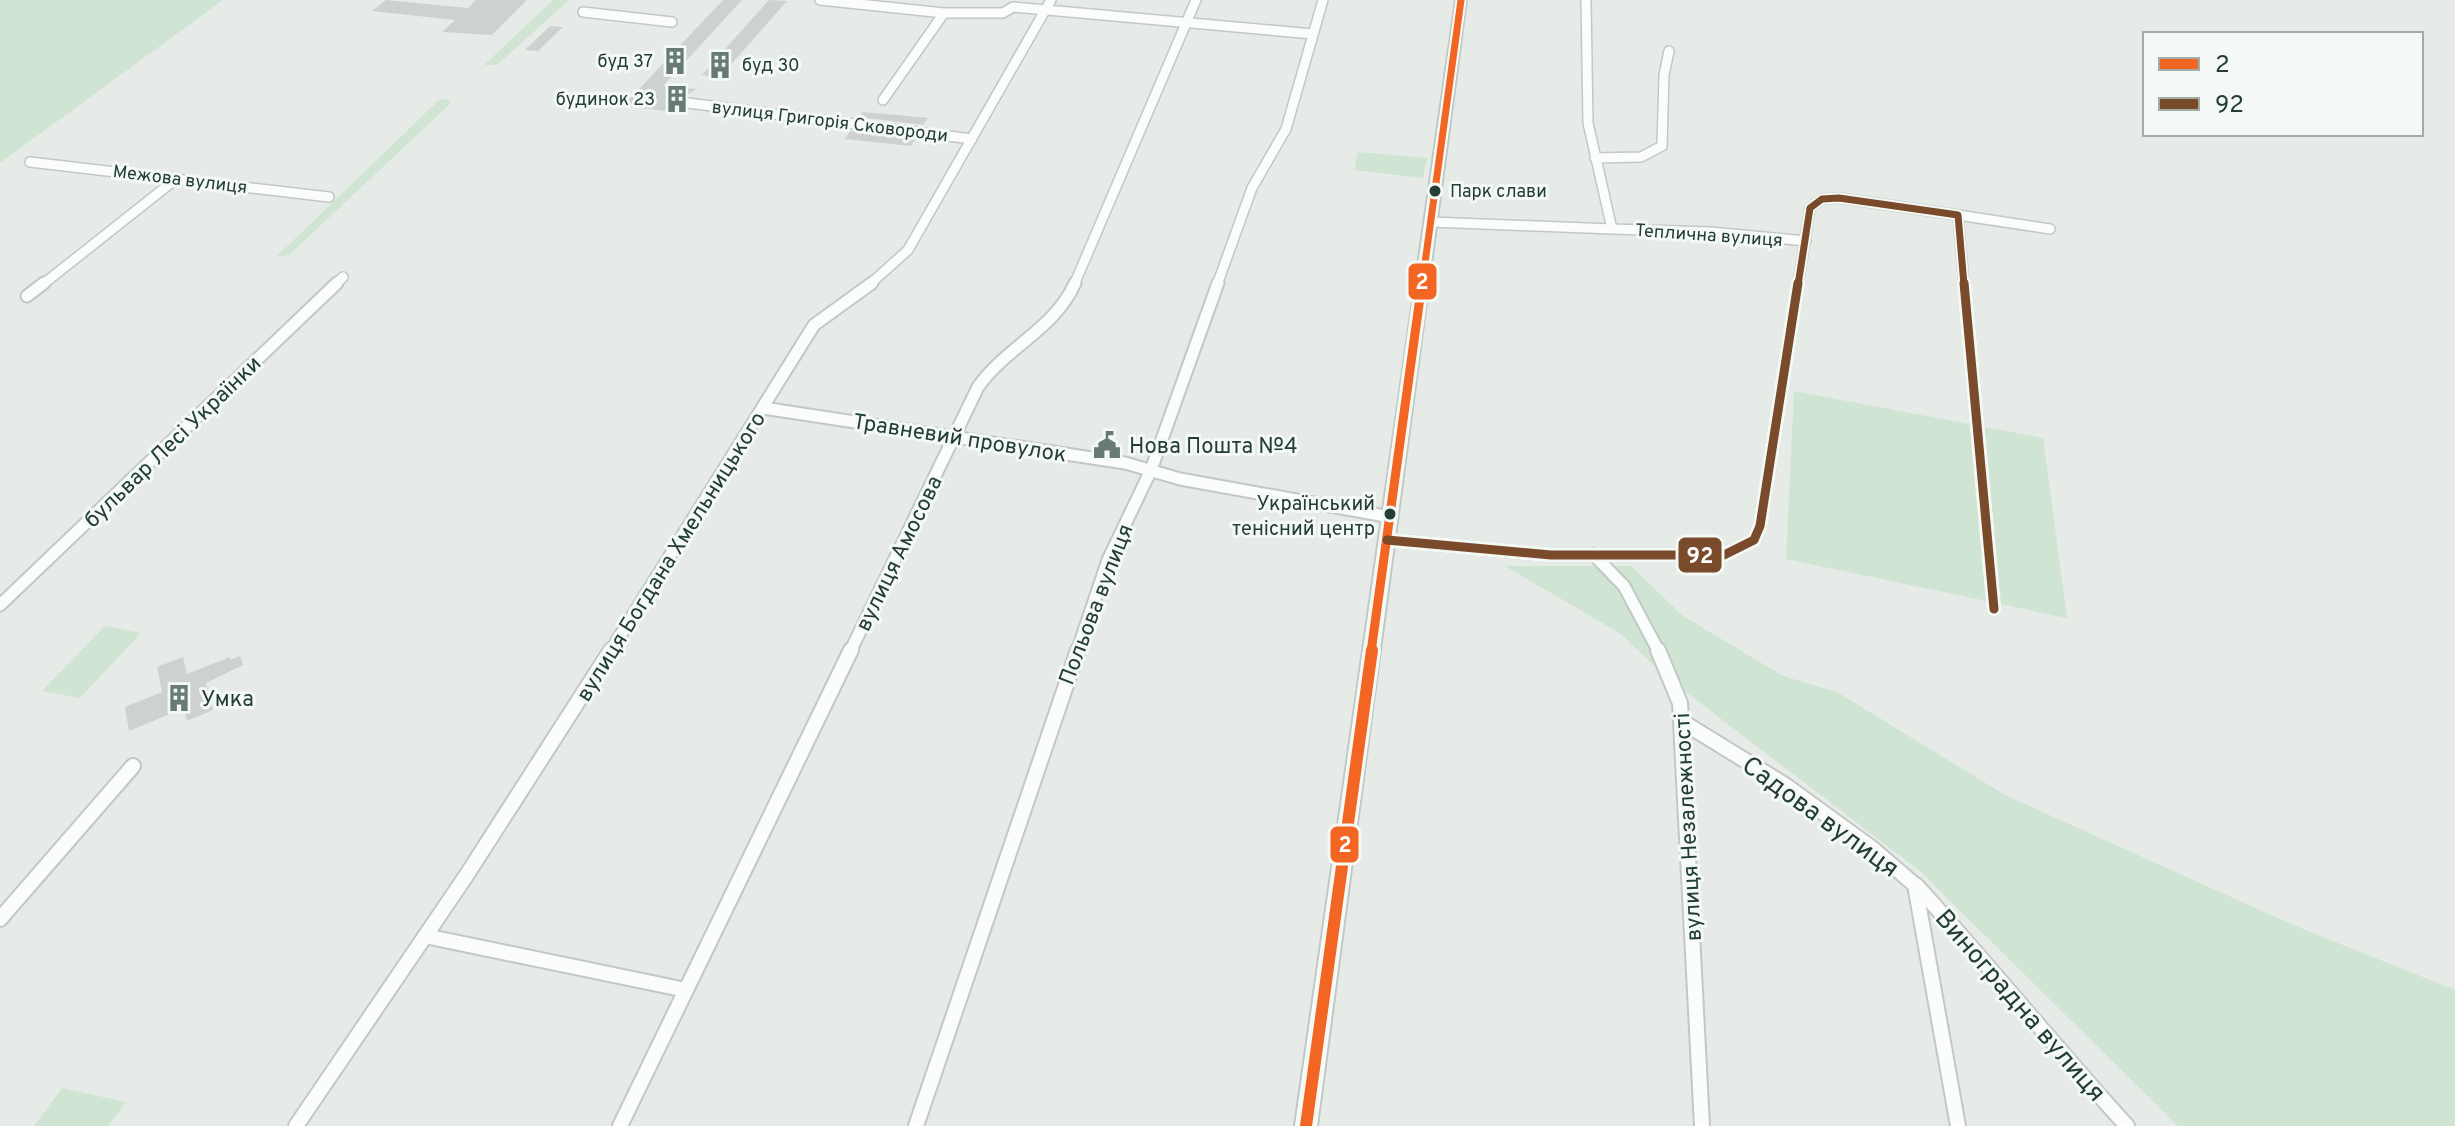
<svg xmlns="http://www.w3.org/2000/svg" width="2455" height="1126" viewBox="0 0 2455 1126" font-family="Overpass,sans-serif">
	<rect width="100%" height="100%" fill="#e6ebe8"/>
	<path fill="#cfe4d3" d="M0,0H223L0,163Z
		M553,0H569L497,65H484Z
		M448,99L450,104L289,255L276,257L439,100Z
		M1358,152L1427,158L1423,178L1354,170Z
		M1794,391L2043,438L2067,618L1786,559Z
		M1505,566H1631L1683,616L1783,676L1837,692L2005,795L2293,925L2455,990V1126H2178L1920,871L1665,676L1621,634Z
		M105,626L141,633L80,698L42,691Z
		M62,1088L126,1102L108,1126H34Z"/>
	<path fill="#cdd2cf" d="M386,0L468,8L476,0H527L492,35L442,32L455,20L372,11Z
		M723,0H742L663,86L696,89L683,98L676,112L623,106Z
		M769,0L787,1L720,77L702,75Z
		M550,26L563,27L538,51L525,50Z
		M863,112L897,115L928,118L923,125L859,117Z
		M850,131L915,139L911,146L845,139Z
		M240,656L243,665L206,683L213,710L187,721L184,708L129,731L125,707L162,692L157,667L183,657L187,674L230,657V660Z"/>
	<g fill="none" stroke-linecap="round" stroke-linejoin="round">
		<g stroke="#c3c8c5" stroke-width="12">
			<path id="street-far2" d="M820,0L944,13
				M583,12L672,22
				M883,100L944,13H1003L1013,7L1313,34
				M688,103L972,139
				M1595,158L1641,157L1662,146L1664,75L1669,51
				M30,162L329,197
				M1958,215L2050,229
				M1431,222L1612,229L1588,123L1586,0
				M1612,229L1711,232L1806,241
				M42,285L176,179
				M335,285L343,277
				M869,285L908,250L1051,0
				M1074,285L1196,0
				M1217,285L1252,188L1286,129L1323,0
				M1798,285L1810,208L1822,199L1839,198L1958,215L1964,285"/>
		</g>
		<g stroke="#c3c8c5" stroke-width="15">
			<path id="street-far1" d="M1964,283L1994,609
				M27,296L44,283
				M763,408L1125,463L1180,479L1391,517
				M1387,540L1551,555H1724L1754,540L1760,526L1798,283
				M1593,554L1624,586L1659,652
				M0,605L337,283
				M610,652L814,325L872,283
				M850,652L978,387C1006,347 1055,329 1075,283
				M1077,652L1108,560L1151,470L1218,283"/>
		</g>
		<g stroke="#c3c8c5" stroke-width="18">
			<path id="street" d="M1658,650L1680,703L1702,1126
				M1681,721L1785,785L1873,849L1915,885L1958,1126
				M1916,885C1988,964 2055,1047 2127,1126
				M0,919L133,766
				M425,936L686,990
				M296,1126L466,876L611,650
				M620,1126L851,650
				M916,1126L1078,650"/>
		</g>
		<g stroke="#c1c9c5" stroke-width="4">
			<path id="secondary" d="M1456,0H1466L1317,1126H1295Z"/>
		</g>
		<use href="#street-far2" stroke="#fbfcfc" stroke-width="9"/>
		<use href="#street-far1" stroke="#fbfcfc" stroke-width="11"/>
		<use href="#street" stroke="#fbfcfc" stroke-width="14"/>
		<use href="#secondary" fill="#fbfcfc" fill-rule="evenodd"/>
		<g stroke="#f4f9f6" stroke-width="11">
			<path id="bus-1-far2" d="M1422,285L1461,0"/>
		</g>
		<g stroke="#f4f9f6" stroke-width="15">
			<path id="bus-1-far1" d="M1371,652L1422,283"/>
		</g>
		<g stroke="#f4f9f6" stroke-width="18">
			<path id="bus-1" d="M1306,1126L1372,650"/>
		</g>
		<g stroke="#f4f9f6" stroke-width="11">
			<path id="bus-2-far1" d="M1798,285L1810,208L1822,199L1839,198L1958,215L1964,285"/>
		</g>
		<g stroke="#f4f9f6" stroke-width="15">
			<path id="bus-2" d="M1964,283L1994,609
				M1387,540L1551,555H1724L1754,540L1760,526L1798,283"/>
		</g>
		<use href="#bus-1-far2" stroke="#f26522" stroke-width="7"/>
		<use href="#bus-1-far1" stroke="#f26522" stroke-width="9"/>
		<use href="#bus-1" stroke="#f26522" stroke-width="12"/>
		<use href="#bus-2-far1" stroke="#7a4b2a" stroke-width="7"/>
		<use href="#bus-2" stroke="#7a4b2a" stroke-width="9"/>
	</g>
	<defs>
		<g id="building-bare" transform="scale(2.16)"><path d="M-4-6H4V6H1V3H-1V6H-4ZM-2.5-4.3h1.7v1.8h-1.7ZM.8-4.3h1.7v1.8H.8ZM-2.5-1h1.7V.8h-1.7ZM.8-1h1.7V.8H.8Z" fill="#677b72" stroke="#f4f9f6" stroke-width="2.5" paint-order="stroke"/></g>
		<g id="civic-bare" transform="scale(2.16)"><path d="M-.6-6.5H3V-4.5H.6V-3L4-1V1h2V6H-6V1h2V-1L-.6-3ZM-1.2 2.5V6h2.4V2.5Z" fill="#677b72" stroke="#f4f9f6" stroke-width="2.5" paint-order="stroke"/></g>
	</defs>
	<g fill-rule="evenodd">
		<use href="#building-bare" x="675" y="61"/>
		<use href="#building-bare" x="720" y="65"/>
		<use href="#building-bare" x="677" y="99"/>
		<use href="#civic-bare" x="1107" y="445"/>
		<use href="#building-bare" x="179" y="698"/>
	</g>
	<g fill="#233e33" stroke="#f4f9f6" stroke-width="3">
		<circle cx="1435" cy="191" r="7"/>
		<circle cx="1390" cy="514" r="7"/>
	</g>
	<g text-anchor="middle" stroke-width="6" stroke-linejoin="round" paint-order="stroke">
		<g font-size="18" fill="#233e33" stroke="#f4f9f6" text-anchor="end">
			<text x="653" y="67">буд 37</text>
			<text x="742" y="71" text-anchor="start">буд 30</text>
			<text x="655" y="105">будинок 23</text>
		</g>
		<g font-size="18" fill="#233e33" stroke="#f4f9f6">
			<text transform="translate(830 121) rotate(7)" y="6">вулиця Григорія Сковороди</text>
			<text transform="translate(180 179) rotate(7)" y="6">Межова вулиця</text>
			<text transform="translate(1709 235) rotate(4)" y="6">Теплична вулиця</text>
		</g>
		<g font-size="18" fill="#233e33" stroke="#f4f9f6" text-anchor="start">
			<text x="1450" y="197">Парк слави</text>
		</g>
		<g font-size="20" fill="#233e33" stroke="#f4f9f6" text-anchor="end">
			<text x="1375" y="510">Український<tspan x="1375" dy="25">тенісний центр</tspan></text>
		</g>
		<g font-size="22" fill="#233e33" stroke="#f4f9f6">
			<text transform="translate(960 437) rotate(9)" y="8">Травневий провулок</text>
			<text transform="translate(172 441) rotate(-44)" y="8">бульвар Лесі Українки</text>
			<text transform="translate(898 553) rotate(-64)" y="8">вулиця Амосова</text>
			<text transform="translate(670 556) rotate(-58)" y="8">вулиця Богдана Хмельницького</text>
			<text transform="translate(1095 604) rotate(-69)" y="8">Польова вулиця</text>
			<text transform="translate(1687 827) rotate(-93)" y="8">вулиця Незалежності</text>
		</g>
		<g font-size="22" fill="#233e33" stroke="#f4f9f6" text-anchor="start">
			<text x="1129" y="453">Нова Пошта №4</text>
			<text x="201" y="706">Умка</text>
		</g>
		<g font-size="26" fill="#233e33" stroke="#f4f9f6">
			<text transform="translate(1821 816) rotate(36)" y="9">Садова вулиця</text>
			<text transform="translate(2021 1005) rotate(49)" y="9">Виноградна вулиця</text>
		</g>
	</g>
	<g stroke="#f4f9f6" stroke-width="3">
		<rect x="1407" y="262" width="31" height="39" rx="8" fill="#f26522"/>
		<rect x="1677" y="536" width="46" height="38" rx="8" fill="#7a4b2a"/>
		<rect x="1329" y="825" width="31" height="39" rx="8" fill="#f26522"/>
	</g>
	<g font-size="22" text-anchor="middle" font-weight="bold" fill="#fff">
		<text x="1422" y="289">2</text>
		<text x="1700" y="563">92</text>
		<text x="1345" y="852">2</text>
	</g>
	<rect x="2143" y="32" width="280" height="104" fill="#f4f9f6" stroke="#a0aea8" stroke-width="2"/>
	<rect x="2159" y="58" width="40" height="12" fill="#f26522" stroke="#a0aea8" stroke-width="2"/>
	<text x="2215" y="72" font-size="24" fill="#233e33">2</text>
	<rect x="2159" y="98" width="40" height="12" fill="#7a4b2a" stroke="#a0aea8" stroke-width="2"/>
	<text x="2215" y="112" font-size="24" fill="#233e33">92</text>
</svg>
